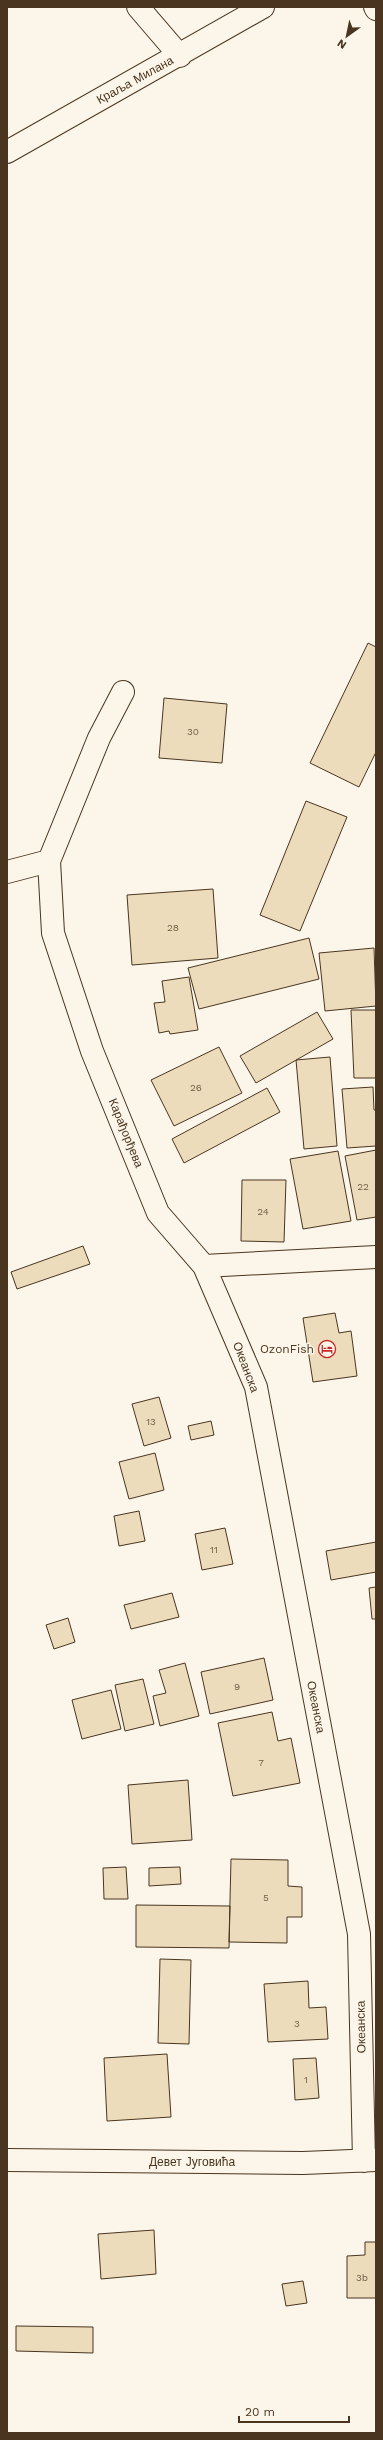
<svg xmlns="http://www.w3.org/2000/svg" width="383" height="2440" viewBox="0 0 383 2440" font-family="'Work Sans',sans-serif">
	<rect width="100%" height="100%" fill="#fbf6e9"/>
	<path fill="#ecdcbc" stroke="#4a3520" d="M368,643L376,647V752L359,787L310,763Z
		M164,698L227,704L222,763L159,758Z
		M306,801L347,817L300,931L260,915Z
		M213,889L218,958L132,965L127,895Z
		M309,938L319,979L199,1009L188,968Z
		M374,948L376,1006L325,1011L319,953Z
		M189,977L198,1030L170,1034L169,1031L159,1033L154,1003L165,1002L162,981Z
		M351,1010H376V1078H354Z
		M317,1012L333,1039L256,1083L240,1056Z
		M219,1047L242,1093L174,1126L151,1080Z
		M330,1057L337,1146L304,1149L296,1060Z
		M373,1087L374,1110H376V1146L347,1148L342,1089Z
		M267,1088L280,1112L184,1163L172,1139Z
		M376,1150V1217L357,1220L345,1156Z
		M338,1151L351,1221L303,1229L290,1159Z
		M242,1180H286L284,1242L241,1241Z
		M83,1246L90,1264L17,1289L11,1272Z
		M335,1313L339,1333L351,1331L357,1376L313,1382L303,1318Z
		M159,1397L171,1438L144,1446L132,1404Z
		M211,1421L214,1435L191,1440L188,1426Z
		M155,1453L164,1490L129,1499L119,1462Z
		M139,1511L145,1541L119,1546L114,1516Z
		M225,1528L233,1564L202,1570L195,1534Z
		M376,1542V1572L331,1580L326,1551Z
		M376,1587V1619H372L369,1588Z
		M172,1593L179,1617L131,1629L124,1605Z
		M68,1618L75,1642L54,1649L46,1625Z
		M264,1658L273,1700L210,1714L201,1672Z
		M185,1663L199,1716L160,1726L153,1696L166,1693L159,1670Z
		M143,1679L154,1724L125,1731L115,1685Z
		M111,1690L121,1729L82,1739L72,1700Z
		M272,1712L278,1741L291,1738L300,1783L233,1796L218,1723Z
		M188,1780L192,1840L132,1844L128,1785Z
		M231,1859L288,1860V1886L302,1887V1917H287V1943L229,1942Z
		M126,1867L128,1899H104L103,1868Z
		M180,1867L181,1884L149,1886V1868Z
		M136,1905L230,1906L229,1948L136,1947Z
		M160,1959L191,1960L189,2044L158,2043Z
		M308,1981L309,2008L326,2007L328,2039L268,2042L264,1984Z
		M167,2054L171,2117L107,2121L104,2058Z
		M316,2058L319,2098L295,2100L293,2059Z
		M154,2230L156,2274L101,2279L98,2234Z
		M365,2242H376V2298H347V2256L365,2255Z
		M303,2281L307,2303L286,2306L282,2284Z
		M16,2326L93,2327V2353L16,2351Z"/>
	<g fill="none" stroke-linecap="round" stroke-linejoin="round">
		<g stroke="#4a3520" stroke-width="24">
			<path id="minor" d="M138,7L180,56
				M375,7L376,9
				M7,152L263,7
				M123,692L99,738L49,861L53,933L92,1051L158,1213L204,1266L256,1387L359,1934L364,2161
				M7,872L49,861
				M204,1266L376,1257
				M7,2160L303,2163L376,2160"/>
		</g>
		<use href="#minor" stroke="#fbf6e9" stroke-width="22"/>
	</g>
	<defs>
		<g id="hotel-ring" transform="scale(0.9)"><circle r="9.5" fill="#fbf6e9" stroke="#c62828" stroke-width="1.5"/><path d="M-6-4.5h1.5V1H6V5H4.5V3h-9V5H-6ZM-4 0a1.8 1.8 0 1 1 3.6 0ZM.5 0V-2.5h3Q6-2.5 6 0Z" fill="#c62828"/></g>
	</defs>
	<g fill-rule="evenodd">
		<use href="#hotel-ring" x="327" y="1349"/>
	</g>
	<g text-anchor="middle" stroke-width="3" stroke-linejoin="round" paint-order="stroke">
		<g font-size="10" fill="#725f47">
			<text x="193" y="735">30</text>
			<text x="173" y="931">28</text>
			<text x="196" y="1091">26</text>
			<text x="363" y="1190">22</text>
			<text x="263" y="1215">24</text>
			<text x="151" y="1425">13</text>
			<text x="214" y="1553">11</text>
			<text x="237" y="1690">9</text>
			<text x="261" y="1766">7</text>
			<text x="266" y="1901">5</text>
			<text x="297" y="2027">3</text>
			<text x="306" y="2083">1</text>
			<text x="362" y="2281">3b</text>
		</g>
		<g font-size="12" fill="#4a3520" stroke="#fbf6e9">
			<text transform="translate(135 80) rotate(-29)" y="4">Краља Милана</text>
			<text transform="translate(126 1133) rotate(68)" y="4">Карађорђева</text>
			<text transform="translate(246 1367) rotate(69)" y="4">Океанска</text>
			<text transform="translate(316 1707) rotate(79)" y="4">Океанска</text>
			<text transform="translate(361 2027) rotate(-91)" y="4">Океанска</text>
			<text x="192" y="2166">Девет Југовића</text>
		</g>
		<g font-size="12" fill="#4a3520" stroke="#fbf6e9" text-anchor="end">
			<text x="314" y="1353">OzonFish</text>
		</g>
	</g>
	<rect width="383" height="2440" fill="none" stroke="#4a3520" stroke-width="16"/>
	<g transform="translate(347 36) rotate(213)" stroke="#fbf6e9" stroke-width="3" paint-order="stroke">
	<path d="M0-3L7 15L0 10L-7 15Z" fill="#4a3520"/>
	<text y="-6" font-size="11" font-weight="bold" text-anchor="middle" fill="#4a3520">N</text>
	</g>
	<path d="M239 2416v6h110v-6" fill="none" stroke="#4a3520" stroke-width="2"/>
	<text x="245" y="2416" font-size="12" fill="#4a3520" stroke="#fbf6e9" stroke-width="3" paint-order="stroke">20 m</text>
</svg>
